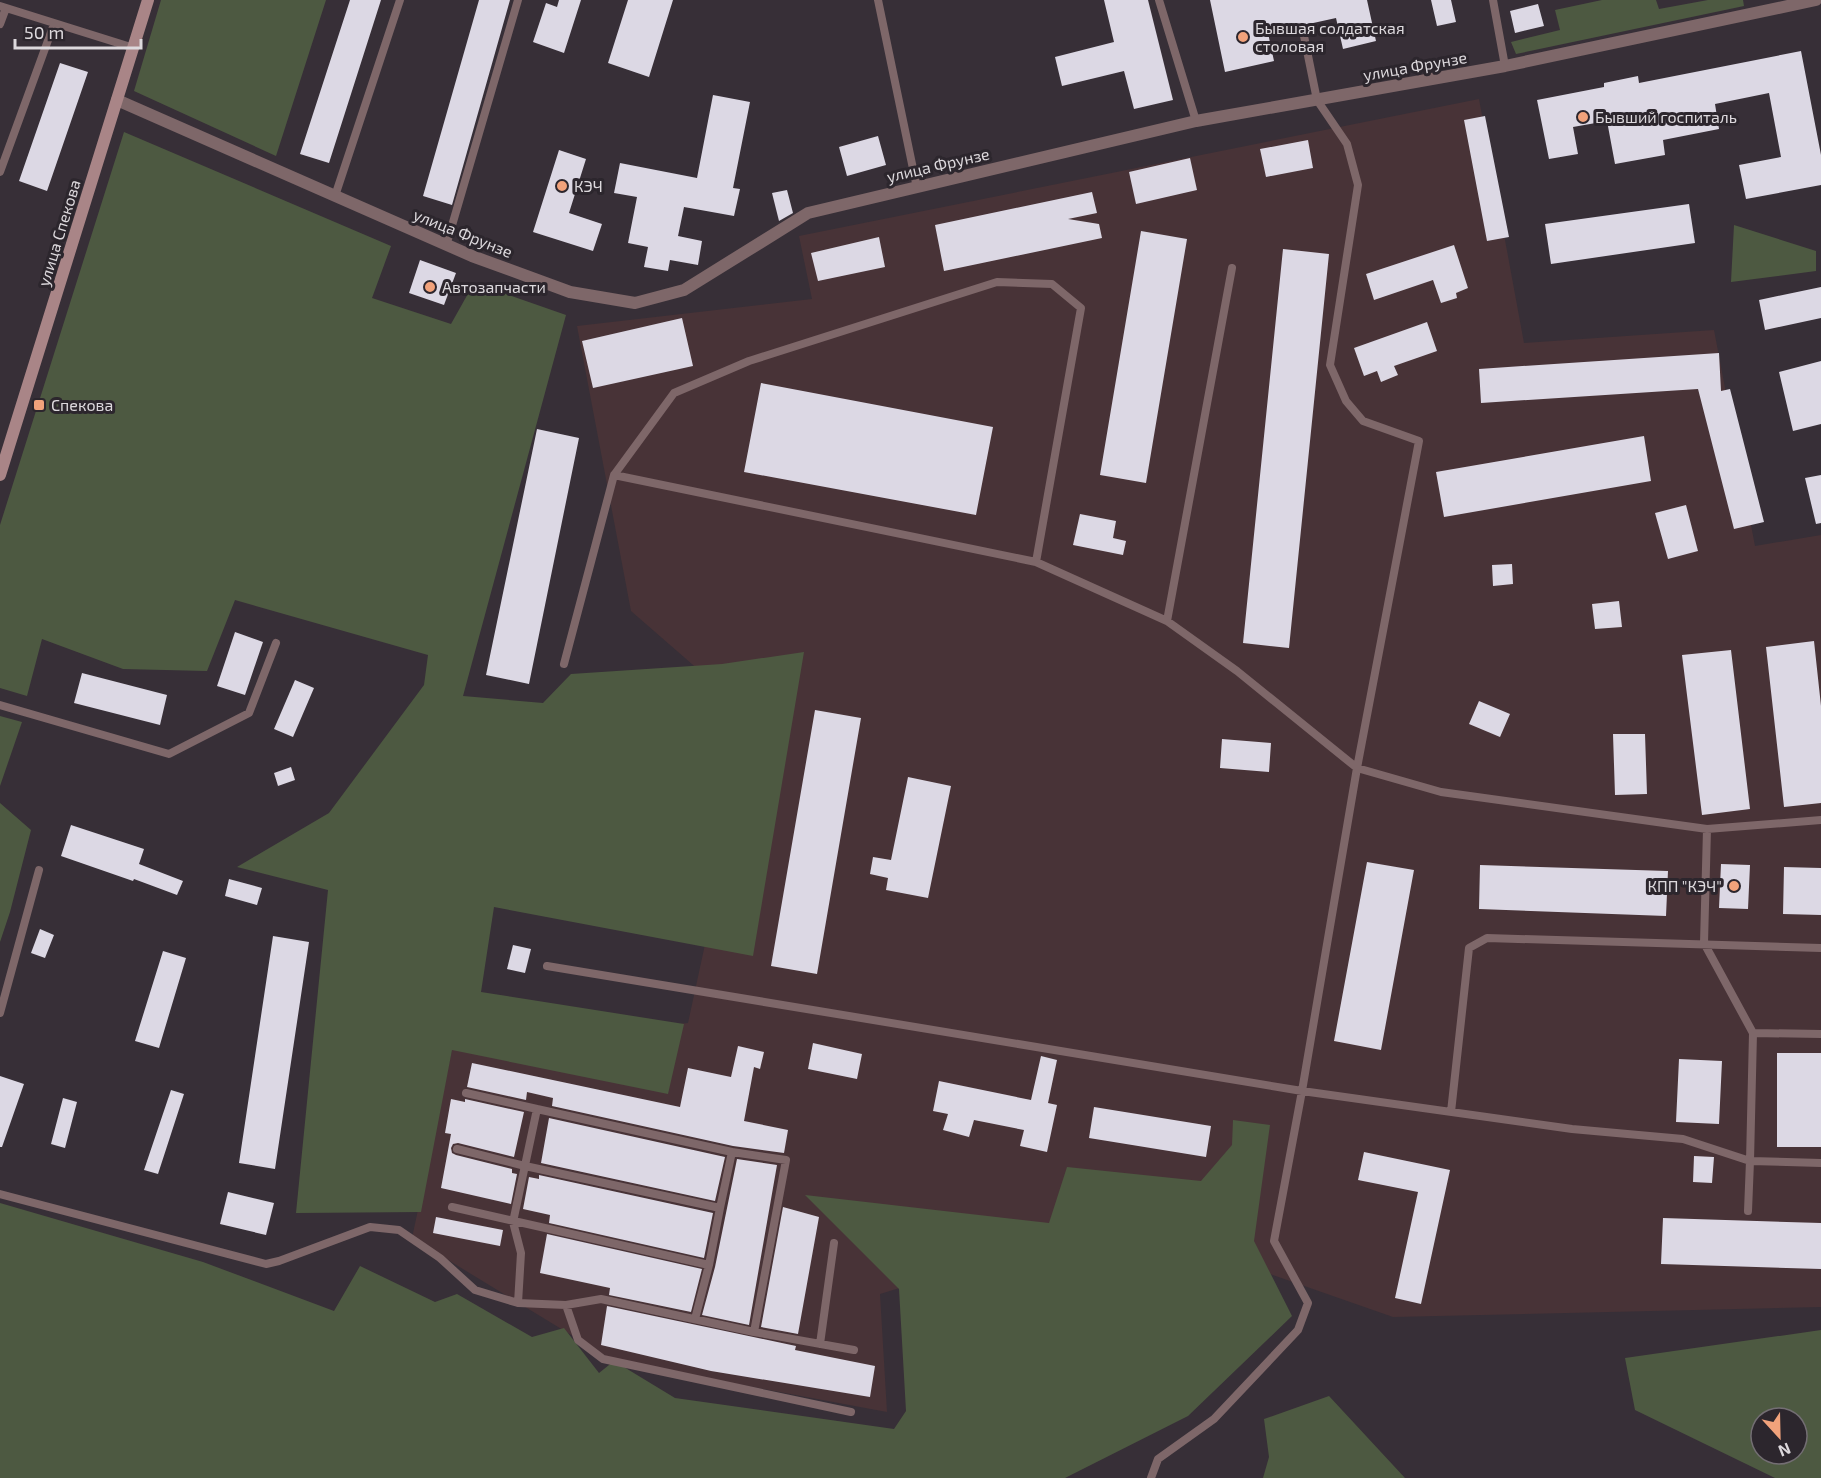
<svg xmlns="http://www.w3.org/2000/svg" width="1821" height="1478" viewBox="0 0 1821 1478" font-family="'Exo 2',sans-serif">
	<rect width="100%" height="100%" fill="#372f37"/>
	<path fill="#483337" d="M1479,99L1524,343L1714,330L1755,546L1821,535V1307L1393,1317L1118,1221L880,1294L887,1412L614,1361L412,1238L452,1050L688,1023L754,718L631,611L577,326L812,299L799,236Z"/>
	<path fill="#4d5941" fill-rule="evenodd" d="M161,0H326L276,156L134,91Z
		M1602,0H1656L1659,9L1708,0H1743L1744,6L1516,54L1511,42L1560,30L1555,10Z
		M124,132L391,246L372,298L451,324L474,283L566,315L463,696L543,703L571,674L722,664L804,652L753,956L494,907L481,992L684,1024L668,1094L452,1050L421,1212L296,1213L328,890L237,867L329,813L424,685L428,655L235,600L207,671L123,669L42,639L27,696L0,688V525Z
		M1734,225L1816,251V271L1731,282Z
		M0,716L22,722L0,786Z
		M0,803L31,830L10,912L0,942Z
		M1233,1120L1270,1125L1254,1241L1292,1316L1188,1416L1065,1478H0V1203L203,1262L334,1311L360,1266L435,1302L457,1294L532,1337L564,1328L599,1373L614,1361L675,1398L894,1429L906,1411L899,1289L805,1195L1049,1223L1067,1167L1201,1181L1232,1145Z
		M1821,1330V1478H1775L1635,1410L1625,1358ZM1761,1418H1797V1454H1761Z
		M1329,1396L1405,1478H1263L1269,1457L1264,1419Z"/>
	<path fill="#dcd8e4" d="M350,0H381L329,163L300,154Z
		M479,0H510L452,205L423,196Z
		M559,0H581L564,53L533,42L546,3L557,7Z
		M628,0H673L649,77L608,63Z
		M1104,0H1148L1173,100L1134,109L1124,71L1062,86L1055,57L1114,42Z
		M1210,0H1367L1376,41L1343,49L1336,18L1268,33L1274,61L1225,72Z
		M1431,0H1451L1456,22L1437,26Z
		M1538,4L1544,26L1515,33L1510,11Z
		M1801,51L1821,155V185L1746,199L1739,165L1781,157L1769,93L1715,104L1719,129L1663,140L1665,155L1615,164L1607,121L1573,127L1578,154L1549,159L1537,100L1604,87V83L1638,76L1639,83Z
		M60,63L88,72L47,191L19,181Z
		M713,95L750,102L733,188L740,189L734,216L684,207L678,236L702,241L698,265L670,260L668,271L644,267L648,247L628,243L637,197L614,193L620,163L697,178Z
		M1485,116L1509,237L1487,241L1464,120Z
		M878,136L886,165L847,176L839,147Z
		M1308,140L1313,168L1266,177L1260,149Z
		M559,150L586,159L569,213L602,224L593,251L533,232Z
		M1190,158L1197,190L1136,204L1129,172Z
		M787,190L793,213L779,221L772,193Z
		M1092,192L1097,213L1068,219L1099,224L1102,238L944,271L935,225Z
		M1689,204L1695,243L1551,264L1545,224Z
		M1141,231L1187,239L1146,483L1100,475Z
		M879,237L885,267L818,281L811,253Z
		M1454,245L1468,288L1456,293L1457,298L1441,303L1433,280L1374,300L1366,274Z
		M1283,249L1329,254L1289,648L1243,643Z
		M420,260L456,273L444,305L409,293Z
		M1821,287V318L1765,330L1759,300Z
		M682,318L693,366L593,388L582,341Z
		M1427,322L1437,351L1394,366L1398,375L1381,382L1377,371L1364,376L1354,348Z
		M1719,353L1721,391L1730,389L1764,522L1734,529L1698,389L1481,403L1479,369Z
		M1821,361V424L1793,431L1779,372Z
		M761,383L993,427L976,515L744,472Z
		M537,429L579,438L529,684L486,675Z
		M1644,436L1651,481L1444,517L1436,472Z
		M1821,475V523L1816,524L1805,478Z
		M1686,505L1698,551L1668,559L1655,513Z
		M1080,514L1116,521L1113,538L1126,541L1123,555L1073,545Z
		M1512,564L1513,584L1493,586L1492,565Z
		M1619,601L1622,627L1595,629L1592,604Z
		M235,632L263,642L245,695L217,686Z
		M1814,641L1821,706V803L1784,807L1766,647Z
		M1731,650L1750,809L1702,815L1682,655Z
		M82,673L167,695L160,725L74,703Z
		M295,680L314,688L293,737L274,729Z
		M1479,701L1510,714L1500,737L1469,724Z
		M815,710L861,718L817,974L771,966Z
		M1613,734H1645L1647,794L1615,795Z
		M1222,739L1271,743L1269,772L1220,768Z
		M291,767L295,780L278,786L274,773Z
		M908,777L951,786L928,898L886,890L888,878L870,874L873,857L891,860Z
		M71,825L144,849L139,864L183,881L177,895L134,879L133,881L61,856Z
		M1367,862L1414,870L1381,1050L1334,1041Z
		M1721,864L1750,865L1748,909L1719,908Z
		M1480,865L1668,871L1666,916L1479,909Z
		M1784,867L1821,868V915L1783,914Z
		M229,879L262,888L257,905L225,896Z
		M40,929L54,935L45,958L31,953Z
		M273,936L309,942L275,1169L239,1163Z
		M513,945L531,949L525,973L507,969Z
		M163,951L186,958L159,1048L135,1041Z
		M813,1043L862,1054L857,1079L808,1069Z
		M738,1046L764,1052L760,1069L754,1067L744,1121L788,1130L784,1153L733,1146L552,1106L553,1098L527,1092L526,1100L467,1087L472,1063L680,1107L688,1068L731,1077Z
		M1777,1053H1821V1147H1777Z
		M1041,1056L1057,1060L1048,1103L1057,1105L1047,1152L1020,1146L1024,1130L974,1120L969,1137L943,1130L948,1114L933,1111L939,1081L1031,1100Z
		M1679,1059L1722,1061L1719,1124L1676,1122Z
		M0,1076L24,1084L2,1147H0Z
		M171,1090L184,1094L158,1174L144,1170Z
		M63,1098L77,1102L65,1148L51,1144Z
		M451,1099L465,1102V1099L524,1112L514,1157L458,1143L453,1144L451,1148L452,1153L456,1155L512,1169V1173L517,1174L511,1204L441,1188L451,1134L445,1133Z
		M1094,1107L1211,1126L1206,1157L1089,1138Z
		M549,1118L725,1157L715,1201L541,1163Z
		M1364,1152L1450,1170L1421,1304L1395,1298L1418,1192L1358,1180Z
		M1694,1156L1714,1157L1712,1183L1693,1182Z
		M737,1159L777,1165L749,1325L702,1315L715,1267Z
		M539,1175L713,1213L704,1258L549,1223L550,1215L523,1209L529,1177L539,1179Z
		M228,1192L274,1203L266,1235L220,1224Z
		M783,1207L819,1217L798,1334L761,1327Z
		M436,1217L503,1230L500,1246L433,1233Z
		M1663,1218L1821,1223V1269L1661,1264Z
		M547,1234L702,1269L691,1312L609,1295L610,1288L540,1273Z
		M607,1306L796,1346L795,1350L875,1366L870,1397L711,1371L601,1345Z"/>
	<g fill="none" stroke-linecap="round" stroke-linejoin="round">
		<path stroke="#7e6769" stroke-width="8" d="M878,0L917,188
			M1159,0L1196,121
			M1493,0L1505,66
			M0,6L134,48
			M0,24L6,8
			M0,172L54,24
			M335,196L400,0
			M446,246L518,0
			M614,475L1036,562L1167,621L1237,671L1357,768L1441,792L1707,829L1821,820
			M1167,621L1232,268
			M564,664L614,475L674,393L749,361L997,282L1052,284L1081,308L1036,562
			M0,705L169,754L249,713L276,643
			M1707,829L1704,943L1753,1033L1750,1161L1821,1163
			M547,966L1302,1091L1572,1129L1683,1139L1750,1161L1748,1211
			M0,1013L39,870
			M1753,1033L1821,1034
			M1451,1112L1469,948L1487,938L1821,948
			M457,1149L525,1166L720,1208L732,1152L537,1109
			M732,1152L786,1160L754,1332L854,1350
			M0,1194L266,1264L279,1261L370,1227L399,1230L440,1258L475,1290L518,1303L521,1253L513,1222L537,1109L466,1093
			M452,1207L709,1265L720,1208
			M518,1303L566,1305L601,1299L754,1332
			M566,1305L578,1340L603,1359L851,1412
			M695,1319L709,1265
			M820,1344L834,1243
			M1151,1478L1158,1459L1214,1419L1298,1330L1308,1303L1274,1241L1302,1091L1357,768L1419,441L1363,421L1346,401L1330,365L1358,185L1347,144L1317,100L1303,31"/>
		<path stroke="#7e6769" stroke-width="12" d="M117,100L472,256L570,292L635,303L684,290L808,213L1196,121L1505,66L1816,0"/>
		<path stroke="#a98587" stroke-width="12" d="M0,475L148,0"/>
	</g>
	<g fill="#f1a27b" stroke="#2c262d" stroke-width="2">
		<circle cx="1243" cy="37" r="6"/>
		<circle cx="1583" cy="117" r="6"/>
		<circle cx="562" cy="186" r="6"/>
		<circle cx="430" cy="287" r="6"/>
		<rect x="33" y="399" width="12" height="12" rx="3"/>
		<circle cx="1734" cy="886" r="6"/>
	</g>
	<g text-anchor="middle" stroke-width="6" stroke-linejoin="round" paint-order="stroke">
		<g font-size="16" fill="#ddd9dd" stroke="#2c262d" text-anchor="start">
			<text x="1255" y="34">Бывшая солдатская<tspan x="1255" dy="18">столовая</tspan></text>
			<text x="1595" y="123">Бывший госпиталь</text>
			<text x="574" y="192">КЭЧ</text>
			<text x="442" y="293">Автозапчасти</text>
			<text x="51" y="411">Спекова</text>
			<text x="1722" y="892" text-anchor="end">КПП "КЭЧ"</text>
		</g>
		<g font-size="16" fill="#ddd9dd" stroke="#2c262d">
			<text transform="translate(1415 66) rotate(-10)" y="6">улица Фрунзе</text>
			<text transform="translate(938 165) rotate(-13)" y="6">улица Фрунзе</text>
			<text transform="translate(59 233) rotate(-73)" y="6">улица Спекова</text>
			<text transform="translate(463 233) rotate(22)" y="6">улица Фрунзе</text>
		</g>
	</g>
	<g transform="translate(1779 1436) rotate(158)"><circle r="28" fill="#2c262d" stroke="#736e73" stroke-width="1.5"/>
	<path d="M0-4.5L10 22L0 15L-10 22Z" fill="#f1a27b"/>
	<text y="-9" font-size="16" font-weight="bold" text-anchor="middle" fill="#ddd9dd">N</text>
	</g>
	<path d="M15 39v9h126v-9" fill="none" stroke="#ddd9dd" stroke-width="3"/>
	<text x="24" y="39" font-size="18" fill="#ddd9dd" stroke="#2c262d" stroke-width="4.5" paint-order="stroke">50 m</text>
</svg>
